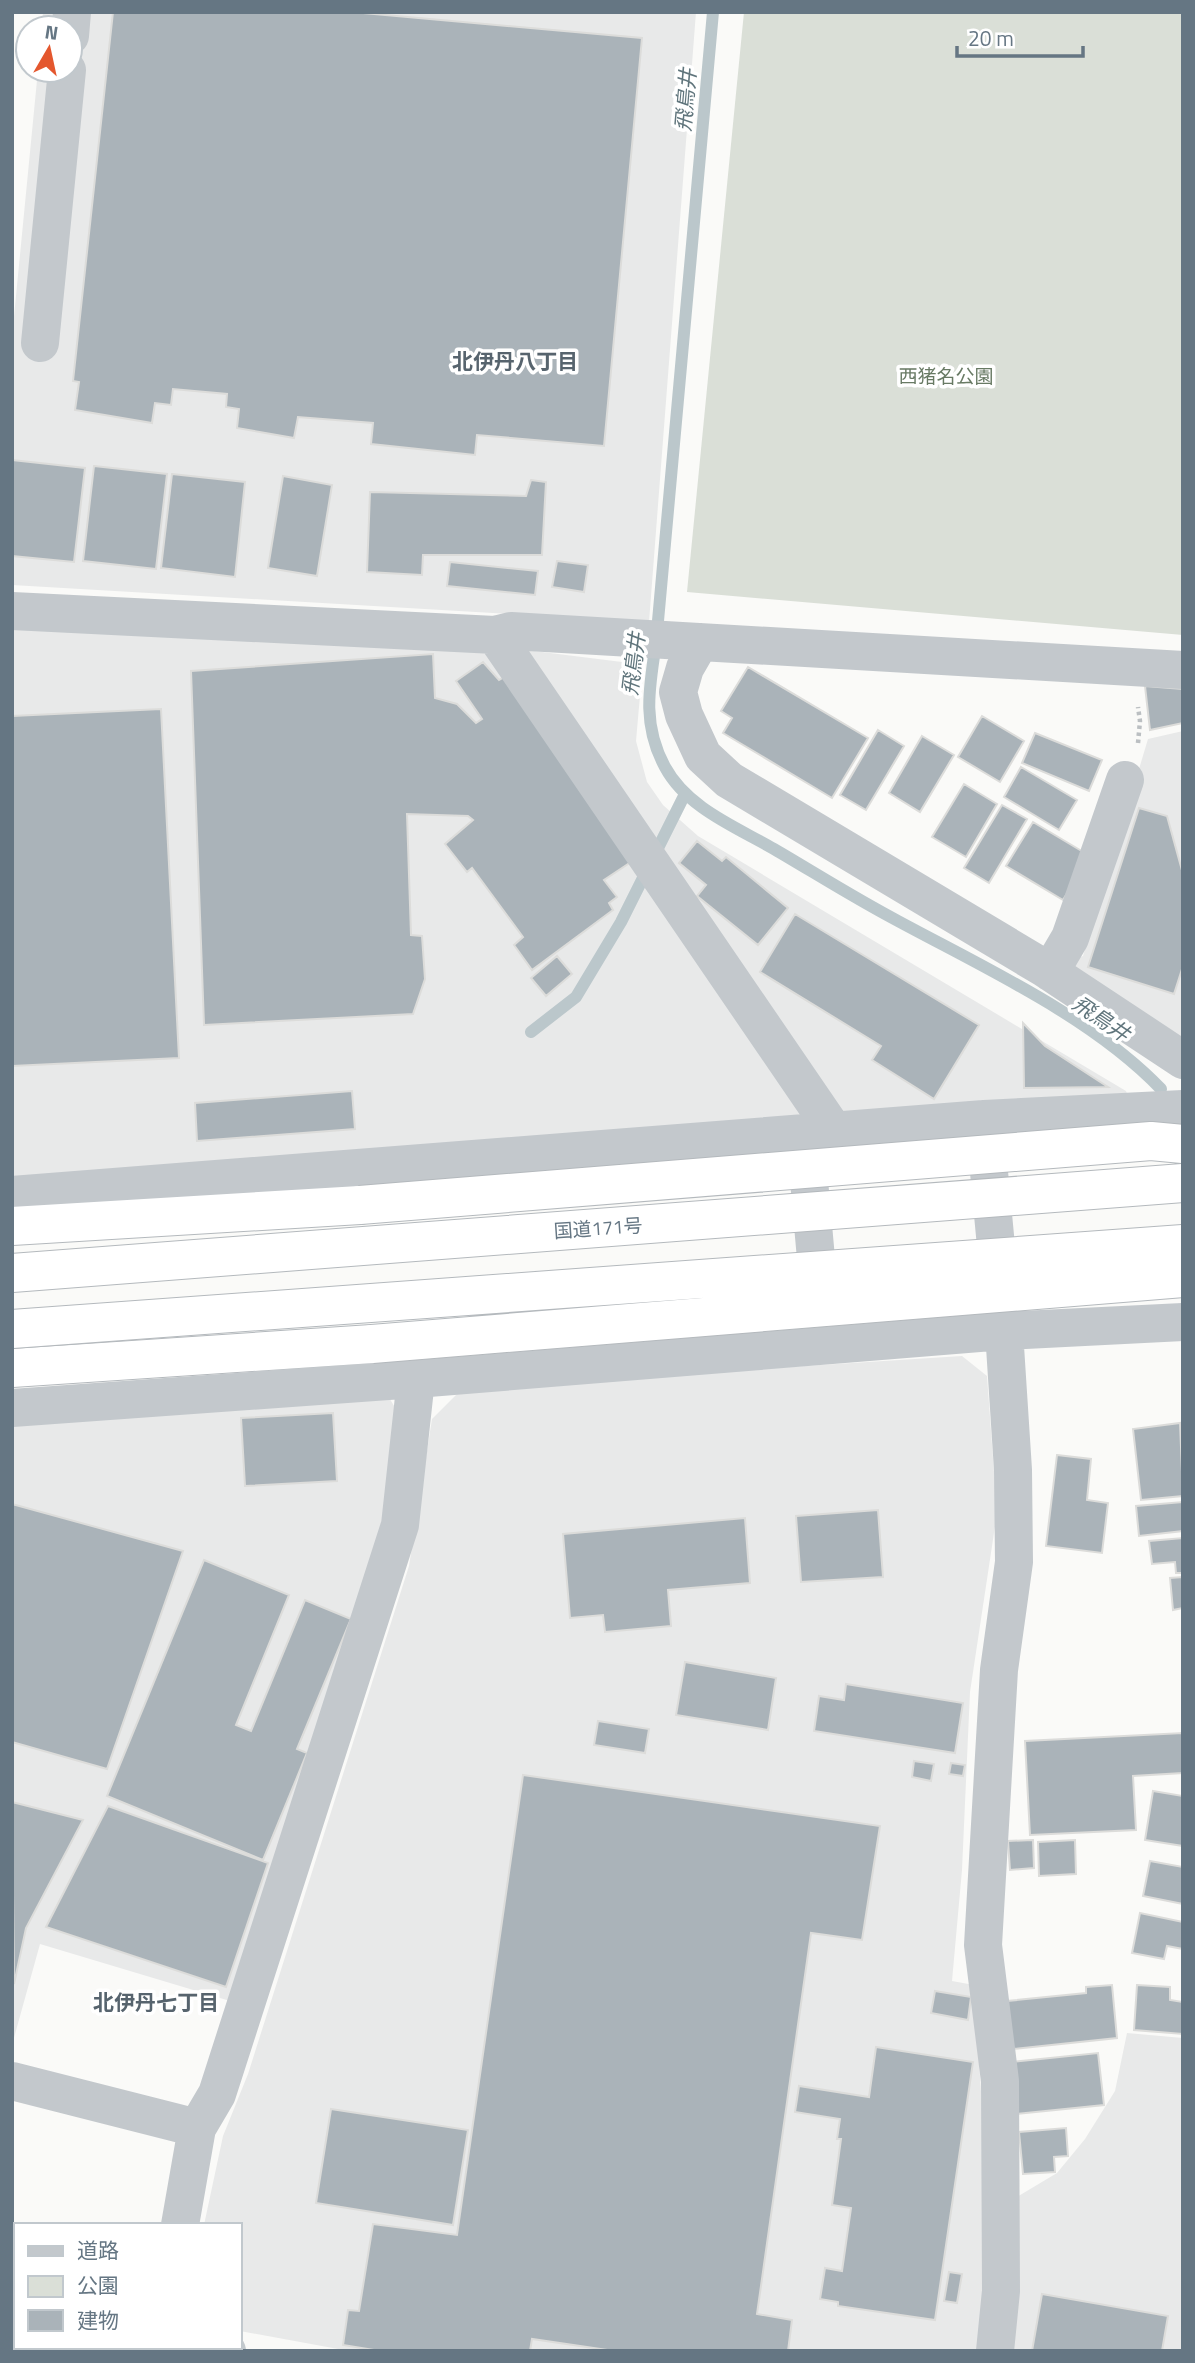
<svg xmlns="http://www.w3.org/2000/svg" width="1195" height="2363" viewBox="0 0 1195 2363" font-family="'Titillium Web','Noto Sans JP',sans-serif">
	<rect width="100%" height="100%" fill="#fafaf8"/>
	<path fill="#e8e9e9" d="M43,12H696L649,622L12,585V337L38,70H70V28H42Z
		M12,620L487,645L638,664L642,673L636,741L647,782L663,805L698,836L1126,1091L1129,1099L12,1185Z
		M1183,731V1045L1072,975V960L1083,956L1148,739Z
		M962,1356L987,1376L997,1513L970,1692L962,1870L952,1981L974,1985L986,2168L993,2175L978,2351H349L240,2331V2225H204L223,2136L248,2074L409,1566L432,1419L463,1388Z
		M388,1396L399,1414L384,1519L230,2001L40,1944L12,2045V1419Z
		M1127,2033L1183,2038V2351H1003L1007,2203L1057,2173L1085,2139L1115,2091Z"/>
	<path fill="#dadfd7" d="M744,12H1183V635L687,592Z"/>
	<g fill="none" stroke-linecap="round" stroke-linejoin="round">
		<path stroke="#bbc7cb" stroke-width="12" d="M713,12L656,643C649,688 642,725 665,767C687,808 736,827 774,849C815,873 856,899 898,921C985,968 1092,1017 1161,1089
			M531,1032L576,997L621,922L685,794"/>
	</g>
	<path fill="#aab3b9" stroke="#dcdcda" stroke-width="2" d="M113,12H352L642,38L604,446L477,435L475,455L371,444L373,423L298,417L294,438L237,428L239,409L226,407L227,394L173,389L171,405L155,403L152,423L75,410L79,382L73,381Z
		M12,460L85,468L74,562L12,556Z
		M94,466L167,474L156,569L83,561Z
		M172,474L245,482L235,577L161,568Z
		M283,476L332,485L317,576L268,568Z
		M531,480L546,482L542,555H423L422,575L367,572L370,492L526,496Z
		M557,561L588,565L584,592L552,587Z
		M450,562L538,571L535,595L447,586Z
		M433,654L435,698L457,704L476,723L482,719L456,681L483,662L499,680L506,676L637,858L604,880L617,897L609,903L613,910L532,970L514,945L523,937L472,868L467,872L445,844L473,820L468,816L407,814L411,935L422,936L425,979L413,1014L204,1025L191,671Z
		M748,667L868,738L832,798L723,733L732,718L721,711Z
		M1145,686L1183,689V723L1150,730Z
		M161,709L179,1058L12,1066V716Z
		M982,716L1024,741L1000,782L958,757Z
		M878,730L904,746L866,810L840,795Z
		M1035,733L1102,760L1089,791L1022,763Z
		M922,736L954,755L920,812L889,793Z
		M1021,767L1077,800L1059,830L1004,797Z
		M964,784L997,804L966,857L932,837Z
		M1002,805L1027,819L989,883L964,868Z
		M1139,808L1167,816L1183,874V966L1174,994L1088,967Z
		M1033,822L1090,856L1063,900L1006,866Z
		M697,841L722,861L726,857L788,908L758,945L697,896L706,885L679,863Z
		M795,914L979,1025L934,1099L872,1060L881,1046L760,972Z
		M557,956L572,974L546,996L531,978Z
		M1023,1023L1045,1046L1108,1087L1024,1088Z
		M352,1091L355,1129L197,1141L195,1103Z
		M333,1413L337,1481L245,1486L241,1418Z
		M1180,1423L1183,1496L1141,1500L1133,1429Z
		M1057,1455L1091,1459L1087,1500L1108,1503L1102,1553L1046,1546Z
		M1183,1502V1531L1139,1536L1136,1506Z
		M12,1504L183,1551L107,1769L12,1742Z
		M878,1510L883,1577L801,1582L796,1516Z
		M745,1518L750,1583L668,1590L671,1626L605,1632L603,1615L570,1618L563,1534Z
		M1183,1538V1573H1176L1175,1562L1152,1564L1149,1541Z
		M204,1560L289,1595L236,1725L251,1731L305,1600L351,1619L297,1749L307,1753L263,1860L107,1796Z
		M1183,1577V1608L1173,1610L1170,1578Z
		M685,1662L776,1678L768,1730L676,1715Z
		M846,1684L963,1703L955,1753L814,1731L819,1696L844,1700Z
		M598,1721L649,1729L645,1753L594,1745Z
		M1183,1733V1773L1133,1776L1136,1830L1030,1835L1025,1741Z
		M914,1761L934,1764L931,1781L912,1777Z
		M951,1763L965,1765L963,1776L949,1774Z
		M523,1775L880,1826L862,1940L811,1933L757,2314L792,2320L788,2351H614L532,2339L530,2351H380L343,2345L348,2310L359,2311L373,2224L457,2235Z
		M1153,1791L1183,1796V1846L1145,1840Z
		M12,1802L83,1820L26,1928L14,1984Z
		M108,1806L268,1863L226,1987L46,1927Z
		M1033,1840L1034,1868L1010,1870L1008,1841Z
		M1075,1840L1076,1874L1039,1876L1038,1842Z
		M1150,1861L1183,1867V1904L1143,1896Z
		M1140,1913L1183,1922V1949L1167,1946L1164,1959L1132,1953Z
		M1112,1985L1117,2038L1013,2049L1007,2001L1086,1993V1987Z
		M1137,1985L1170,1987V2000L1183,2002V2034L1134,2030Z
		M935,1991L971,1997L968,2020L931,2013Z
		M876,2047L973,2062L935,2320L838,2306V2302L820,2299L825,2268L842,2271L851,2208L832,2205L841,2139H837L840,2119L795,2112L799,2086L869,2097Z
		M1098,2053L1104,2105L1015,2114L1010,2062Z
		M331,2109L468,2130L453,2225L316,2203Z
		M1066,2128L1068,2156L1054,2157L1055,2172L1023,2174L1019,2132Z
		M949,2272L962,2274L957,2303L944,2301Z
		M1042,2294L1168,2316L1162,2351H1032Z"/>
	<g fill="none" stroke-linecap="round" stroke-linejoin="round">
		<g stroke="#b4b9bd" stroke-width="40">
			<path id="highway" d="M12,1226L360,1205
				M12,1368L372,1344"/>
		</g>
		<path stroke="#bbbfc2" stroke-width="4.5" stroke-dasharray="3.5 3.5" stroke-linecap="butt" d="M1138,743L1140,721L1138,707"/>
		<path stroke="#c3c8cc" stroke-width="38" d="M70,36L72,12
			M40,343L67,70
			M12,611L495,635L511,631L1183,670
			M495,635L834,1131
			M700,642L685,668L678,692L684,715L703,756L729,780L1044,968L1183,1060
			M1050,972L1070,938L1125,780
			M984,1119L1004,1331L1013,1470L1014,1562L999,1670L983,1945L1000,2081L1001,2291L995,2351
			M805,1136L820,1303
			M12,1195L984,1119L1183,1109
			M12,1408L416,1379L1004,1331L1183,1322
			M12,2081L197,2128
			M180,2225L197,2128L217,2094L400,1525L416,1379
			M212,2347L227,2351
			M158,2351L159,2347"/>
		<use href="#highway" stroke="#fff" stroke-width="38"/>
		<g stroke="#b4b9bd" stroke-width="40" stroke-linecap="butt">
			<path id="highway-bridge" d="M360,1205L1151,1141L1183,1144
				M12,1273L1183,1183
				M12,1329L1183,1244
				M372,1344L1183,1278"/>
		</g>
		<use href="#highway-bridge" stroke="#fff" stroke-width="38"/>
	</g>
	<g text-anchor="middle" stroke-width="7" stroke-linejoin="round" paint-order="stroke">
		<g font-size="19" fill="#687a64" stroke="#fff">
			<text x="946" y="383">西猪名公園</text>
		</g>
		<g font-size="19" fill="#657683" stroke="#fff">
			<text transform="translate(598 1228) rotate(-4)" y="7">国道171号</text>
		</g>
		<g font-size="21" font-style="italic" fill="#60757c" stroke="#fff">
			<text transform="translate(686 100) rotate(-85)" y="7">飛鳥井</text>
			<text transform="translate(634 664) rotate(-83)" y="7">飛鳥井</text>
			<text transform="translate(1101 1019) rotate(34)" y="7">飛鳥井</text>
		</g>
		<g font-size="21" font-weight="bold" fill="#57646e" stroke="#fff">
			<text x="515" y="369">北伊丹八丁目</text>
			<text x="156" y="2010">北伊丹七丁目</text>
		</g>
	</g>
	<rect width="1195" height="2363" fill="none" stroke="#657683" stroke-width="28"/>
	<rect x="14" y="2223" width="228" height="126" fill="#ffffff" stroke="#c1c8cd" stroke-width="2"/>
	<rect x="28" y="2246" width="35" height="10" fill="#c3c8cc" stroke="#c1c8cd" stroke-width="2"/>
	<text x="77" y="2258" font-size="21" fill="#657683">道路</text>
	<rect x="28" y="2276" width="35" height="21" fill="#dadfd7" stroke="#c1c8cd" stroke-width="2"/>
	<text x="77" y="2293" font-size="21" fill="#657683">公園</text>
	<rect x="28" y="2310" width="35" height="21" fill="#aab3b9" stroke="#c1c8cd" stroke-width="2"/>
	<text x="77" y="2328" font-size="21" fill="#657683">建物</text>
	<g transform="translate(49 49) rotate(9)"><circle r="33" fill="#ffffff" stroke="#c1c8cd" stroke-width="2"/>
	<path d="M0-5L12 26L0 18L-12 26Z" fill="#e4572e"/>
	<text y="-10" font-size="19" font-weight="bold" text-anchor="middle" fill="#657683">N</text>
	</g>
	<path d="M957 46v10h126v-10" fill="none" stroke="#657683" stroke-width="3.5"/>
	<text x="968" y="46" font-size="21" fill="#657683" stroke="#ffffff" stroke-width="5" paint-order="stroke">20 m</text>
</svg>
